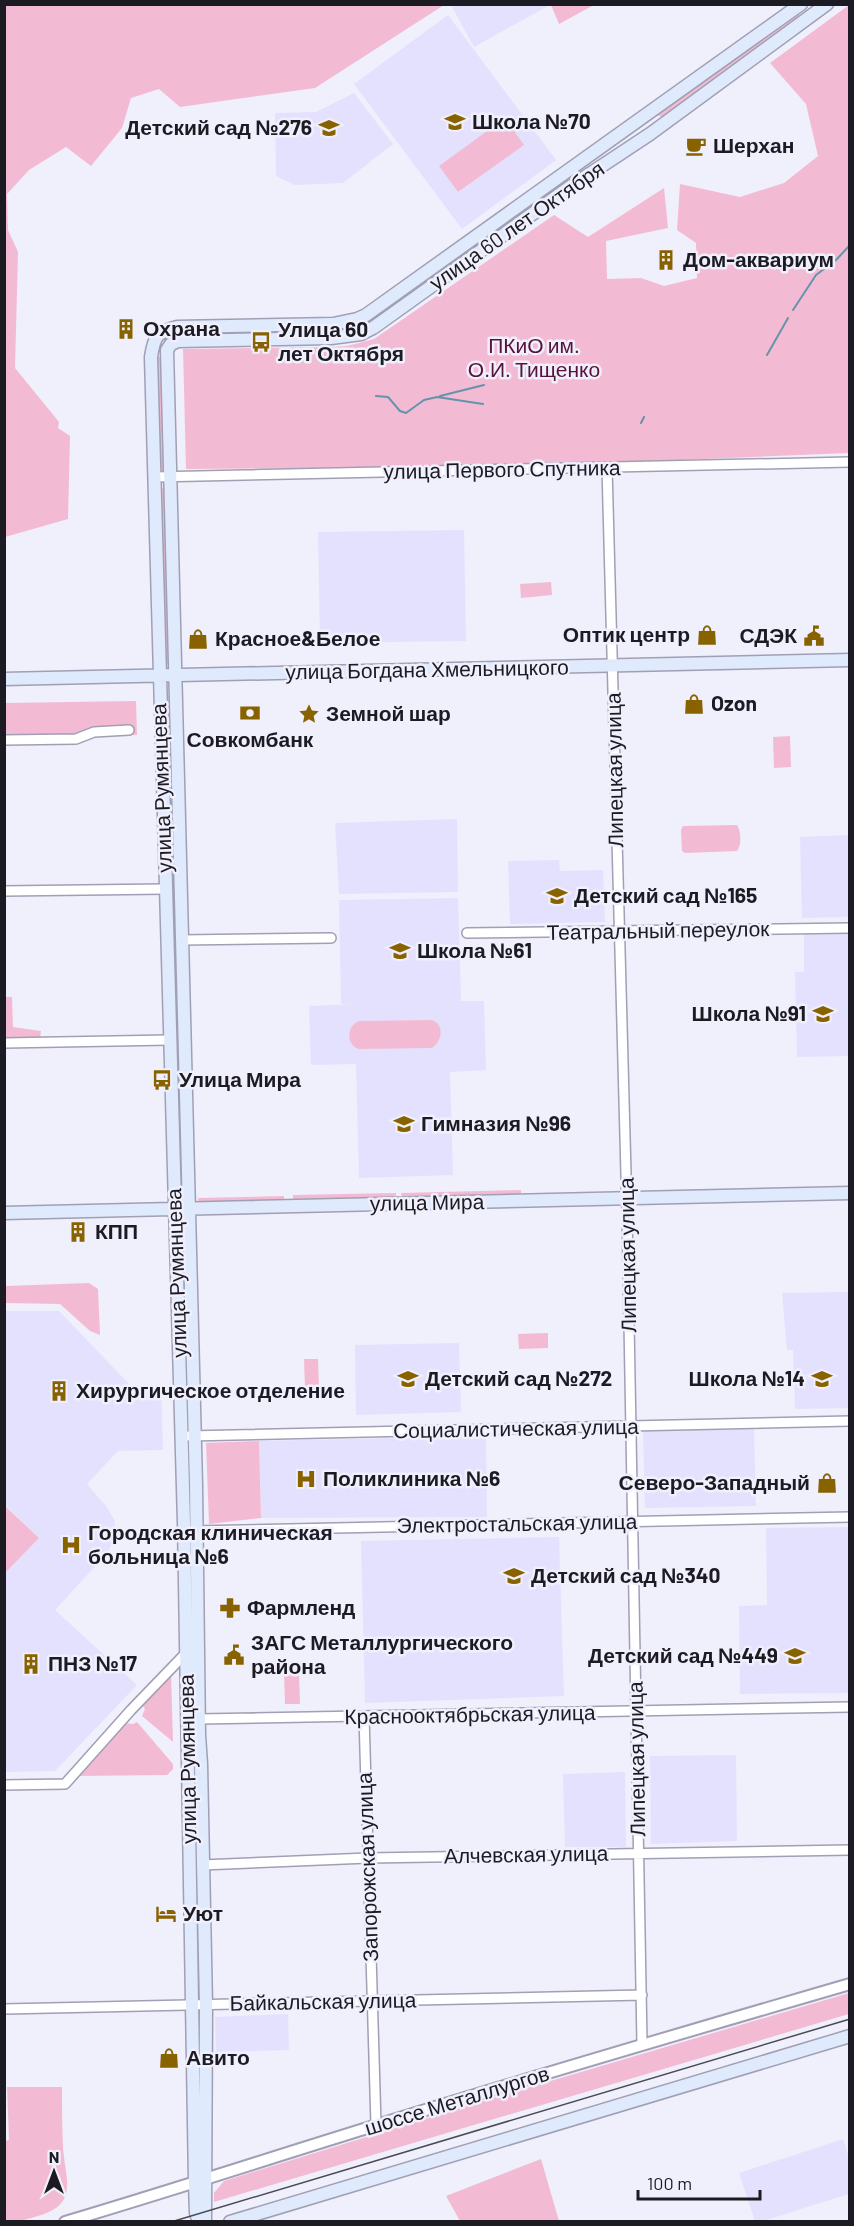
<svg xmlns="http://www.w3.org/2000/svg" width="854" height="2226" viewBox="0 0 854 2226" font-family="Barlow,sans-serif">
	<rect width="100%" height="100%" fill="#f0effc"/>
	<path fill="#e4e1fe" d="M451,5H550L474,47Z
		M448,15L556,160L462,229L354,84Z
		M354,93L393,144L343,183L295,185L276,176L275,113L316,112Z
		M464,530L466,641L320,643L318,532Z
		M457,819L458,892L339,894L335,823Z
		M849,835V917L802,918L800,837Z
		M559,860L560,871L603,870L605,922L510,924L508,861Z
		M458,898L461,1001H484L486,1070L450,1072L453,1175L359,1178L356,1064L311,1065L309,1006L356,1004H341L339,900Z
		M849,931V1056L797,1057L795,972H804V932Z
		M849,1292V1408L795,1409L793,1350H787L782,1293Z
		M5,1311H59L131,1386L161,1385L163,1450L118,1451L87,1484L106,1506L115,1521L114,1538L108,1552L55,1610L137,1685L55,1771L5,1772L4,1573L39,1538L5,1505Z
		M459,1343L461,1412L356,1415L355,1345Z
		M754,1429L756,1506L645,1508L643,1431Z
		M486,1436L487,1517L261,1518L259,1441Z
		M849,1527V1693L740,1694L739,1606L767,1605L766,1528Z
		M559,1537L564,1696L365,1703L361,1541Z
		M736,1755L737,1841L651,1844L650,1756Z
		M625,1772L626,1847H565L563,1774Z
		M288,2014L289,2050L216,2052L215,2017Z
		M843,2139L849,2158V2194L763,2221H755L739,2173Z"/>
	<path fill="#f3bbd3" d="M4,5H444L315,88L180,107L159,89L131,98L122,128L91,166L66,147L29,170L7,194L8,230L18,252L15,368L59,422L58,428L70,436L68,519L5,537Z
		M551,5H594L559,24Z
		M849,5V453L630,462L348,471L341,468L186,469L183,349L331,347L347,346L374,339L554,215L588,237L664,188L668,228L606,241L607,279L641,278L664,286L697,278L696,243L677,230L680,184L740,197L784,183L818,156L806,104L770,63Z
		M796,13L799,14L800,18L662,117L657,115Z
		M505,118L524,145L458,192L439,166Z
		M564,179L567,184L378,318L359,329L344,332L202,335L200,333L202,330L343,327Z
		M157,356L162,358L164,471L159,472Z
		M160,487L164,489L169,663L165,665Z
		M551,582L552,595L521,598L520,584Z
		M136,701L137,735L5,736L4,703Z
		M169,704L171,705L184,1192H179L165,705Z
		M790,736L791,767L774,768L773,737Z
		M737,825C741,831 742,845 737,851L685,853L682,851L681,830L683,826Z
		M4,997H12L13,1027L41,1031L40,1039H5Z
		M432,1020C445,1025 442,1041 432,1048L359,1049C346,1045 346,1026 359,1021Z
		M521,1190V1197L402,1199L401,1193Z
		M396,1193V1199L293,1202V1195Z
		M284,1196V1203L199,1205L198,1198Z
		M89,1283L98,1289L100,1335L90,1331L60,1304L5,1303V1286Z
		M548,1333V1348L519,1349L518,1334Z
		M304,1359H318L319,1388H305Z
		M259,1441L261,1518L209,1524L206,1443Z
		M4,1505L39,1538L5,1573H4Z
		M171,1672L173,1742L142,1716L145,1709L141,1703Z
		M299,1672L300,1704H285L284,1673Z
		M137,1722L173,1764V1769L167,1775L76,1776L123,1723L133,1724Z
		M849,1993V2014L214,2202V2193L224,2181L486,2100Z
		M7,2087H62C62,2107 62,2127 63,2147C65,2178 79,2203 41,2215C28,2219 18,2222 5,2221V2141L9,2140Z
		M541,2159L559,2221H460L446,2196Z"/>
	<g fill="none" stroke-linecap="round" stroke-linejoin="round">
		<path stroke="#6693ac" stroke-width="2" d="M793,310L816,275L836,260L850,245
			M767,355L788,318
			M376,396L388,397L400,411L406,413L424,400L437,397L483,404
			M440,396L484,385
			M641,423L644,417"/>
		<g stroke="#a19fb4" stroke-width="12">
			<path id="minor" d="M607,467L627,1211L642,2044
				M154,477L850,462
				M4,740L76,739L94,732L129,730
				M4,891L165,889
				M467,933L850,928
				M181,940L331,938
				M4,1043L169,1040
				M189,1436L850,1421
				M192,1531L850,1517
				M364,1716L376,2125
				M199,1719L850,1707
				M4,1785L65,1784L131,1710L186,1653
				M202,1865L368,1858L850,1850
				M4,2009L642,1995"/>
		</g>
		<g stroke="#a19fb4" stroke-width="14">
			<path id="tertiary" d="M65,2222C170,2191 273,2157 377,2125C534,2076 692,2030 850,1984"/>
		</g>
		<g stroke="#a19fb4" stroke-width="15">
			<path id="secondary" d="M4,679L850,660
				M4,1213L850,1193
				M199,2222L196,2213L195,2183L184,1523L151,357C154,337 156,332 177,327L333,324L357,319L366,315L801,4
				M205,2222L206,2005L201,1764L199,1735L196,1485L167,350L171,344L178,341L331,338L361,334L373,328L573,185L650,134L827,4
				M230,2222L850,2036"/>
		</g>
		<use href="#minor" stroke="#fff" stroke-width="9"/>
		<use href="#tertiary" stroke="#fff" stroke-width="10"/>
		<use href="#secondary" stroke="#dfeafc" stroke-width="12"/>
		<path stroke="#4b4a53" stroke-width="1.5" d="M171,2222L850,2019"/>
	</g>
	<defs>
		<g id="school-bare" transform="scale(1.62)"><path d="M0-5L7-2L0 1L-7-2ZM-4 1L0 2.5L4 1V4Q0 6-4 4Z" fill="#896200" stroke="#f0effc" stroke-width="2.5" paint-order="stroke"/></g>
		<g id="cafe-bare" transform="scale(1.62)"><path d="M-5.5-4.5H6V0H3Q3 3.5 0 3.5H-2.5Q-5.5 3.5-5.5 0ZM3-3.2v2h1.7v-2ZM-6 4.5H4V6H-6Z" fill="#896200" stroke="#f0effc" stroke-width="2.5" paint-order="stroke"/></g>
		<g id="building-bare" transform="scale(1.62)"><path d="M-4-6H4V6H1V3H-1V6H-4ZM-2.5-4.3h1.7v1.8h-1.7ZM.8-4.3h1.7v1.8H.8ZM-2.5-1h1.7V.8h-1.7ZM.8-1h1.7V.8H.8Z" fill="#896200" stroke="#f0effc" stroke-width="2.5" paint-order="stroke"/></g>
		<g id="bus-bare" transform="scale(1.62)"><path d="M-5-6H5V4H4V6H2V4H-2V6H-4V4H-5ZM-3.5-4V0h7V-4ZM-3.5 1.2v1.5H-2V1.2ZM2 1.2v1.5H3.5V1.2Z" fill="#896200" stroke="#f0effc" stroke-width="2.5" paint-order="stroke"/></g>
		<g id="shop-bare" transform="scale(1.62)"><path d="M-5-2.5h2.3a2.7 3.5 0 0 1 5.4 0H5L5.5 6h-11ZM-1.5-2.5h3a1.5 2.3 0 0 0-3 0Z" fill="#896200" stroke="#f0effc" stroke-width="2.5" paint-order="stroke"/></g>
		<g id="civic-bare" transform="scale(1.62)"><path d="M-.6-6.5H3V-4.5H.6V-3L4-1V1h2V6H-6V1h2V-1L-.6-3ZM-1.2 2.5V6h2.4V2.5Z" fill="#896200" stroke="#f0effc" stroke-width="2.5" paint-order="stroke"/></g>
		<g id="bank-bare" transform="scale(1.62)"><path d="M-6-4H6V4H-6ZM0-2.3a2.3 2.3 0 1 0 0 4.6a2.3 2.3 0 1 0 0-4.6Z" fill="#896200" stroke="#f0effc" stroke-width="2.5" paint-order="stroke"/></g>
		<g id="sight-bare" transform="scale(1.62)"><path d="M0-6L1.8-2.2L6-1.7L2.9 1.2L3.7 5.4L0 3.3L-3.7 5.4L-2.9 1.2L-6-1.7L-1.8-2.2Z" fill="#896200" stroke="#f0effc" stroke-width="2.5" paint-order="stroke"/></g>
		<g id="hospital-bare" transform="scale(1.62)"><path d="M-5-5h3v3.5h4V-5h3V5h-3V1.5h-4V5h-3Z" fill="#896200" stroke="#f0effc" stroke-width="2.5" paint-order="stroke"/></g>
		<g id="pharmacy-bare" transform="scale(1.62)"><path d="M-2-6h4v4h4v4h-4v4h-4v-4h-4v-4h4Z" fill="#896200" stroke="#f0effc" stroke-width="2.5" paint-order="stroke"/></g>
		<g id="hotel-bare" transform="scale(1.62)"><path d="M-6-4.5h1.5V1H6V5H4.5V3h-9V5H-6ZM-4 0a1.8 1.8 0 1 1 3.6 0ZM.5 0V-2.5h3Q6-2.5 6 0Z" fill="#896200" stroke="#f0effc" stroke-width="2.5" paint-order="stroke"/></g>
	</defs>
	<g fill-rule="evenodd">
		<use href="#school-bare" x="455" y="122"/>
		<use href="#school-bare" x="329" y="128"/>
		<use href="#cafe-bare" x="696" y="146"/>
		<use href="#building-bare" x="666" y="260"/>
		<use href="#building-bare" x="126" y="329"/>
		<use href="#bus-bare" x="261" y="342"/>
		<use href="#shop-bare" x="707" y="635"/>
		<use href="#civic-bare" x="814" y="636"/>
		<use href="#shop-bare" x="198" y="639"/>
		<use href="#shop-bare" x="694" y="704"/>
		<use href="#bank-bare" x="250" y="713"/>
		<use href="#sight-bare" x="309" y="714"/>
		<use href="#school-bare" x="557" y="896"/>
		<use href="#school-bare" x="400" y="951"/>
		<use href="#school-bare" x="823" y="1014"/>
		<use href="#bus-bare" x="162" y="1080"/>
		<use href="#school-bare" x="404" y="1124"/>
		<use href="#building-bare" x="78" y="1232"/>
		<use href="#school-bare" x="408" y="1379"/>
		<use href="#school-bare" x="822" y="1379"/>
		<use href="#building-bare" x="59" y="1391"/>
		<use href="#hospital-bare" x="306" y="1479"/>
		<use href="#shop-bare" x="827" y="1483"/>
		<use href="#hospital-bare" x="71" y="1545"/>
		<use href="#school-bare" x="514" y="1576"/>
		<use href="#pharmacy-bare" x="230" y="1608"/>
		<use href="#civic-bare" x="234" y="1655"/>
		<use href="#school-bare" x="795" y="1656"/>
		<use href="#building-bare" x="31" y="1664"/>
		<use href="#hotel-bare" x="166" y="1914"/>
		<use href="#shop-bare" x="169" y="2058"/>
	</g>
	<g text-anchor="middle" stroke-width="5" stroke-linejoin="round" paint-order="stroke">
		<g font-size="21" font-weight="bold" fill="#1c1b23" stroke="#f0effc" text-anchor="start">
			<text x="472" y="129">Школа №70</text>
			<text x="312" y="135" text-anchor="end">Детский сад №276</text>
			<text x="713" y="153">Шерхан</text>
			<text x="683" y="267">Дом-аквариум</text>
			<text x="143" y="336">Охрана</text>
			<text x="278" y="337">Улица 60<tspan x="278" dy="24">лет Октября</tspan></text>
			<text x="690" y="642" text-anchor="end">Оптик центр</text>
			<text x="797" y="643" text-anchor="end">СДЭК</text>
			<text x="215" y="646">Красное&amp;Белое</text>
			<text x="711" y="711">Ozon</text>
			<text x="326" y="721">Земной шар</text>
			<text x="250" y="747" text-anchor="middle">Совкомбанк</text>
			<text x="574" y="903">Детский сад №165</text>
			<text x="417" y="958">Школа №61</text>
			<text x="806" y="1021" text-anchor="end">Школа №91</text>
			<text x="179" y="1087">Улица Мира</text>
			<text x="421" y="1131">Гимназия №96</text>
			<text x="95" y="1239">КПП</text>
			<text x="425" y="1386">Детский сад №272</text>
			<text x="805" y="1386" text-anchor="end">Школа №14</text>
			<text x="76" y="1398">Хирургическое отделение</text>
			<text x="323" y="1486">Поликлиника №6</text>
			<text x="810" y="1490" text-anchor="end">Северо-Западный</text>
			<text x="88" y="1540">Городская клиническая<tspan x="88" dy="24">больница №6</tspan></text>
			<text x="531" y="1583">Детский сад №340</text>
			<text x="247" y="1615">Фармленд</text>
			<text x="251" y="1650">ЗАГС Металлургического<tspan x="251" dy="24">района</tspan></text>
			<text x="778" y="1663" text-anchor="end">Детский сад №449</text>
			<text x="48" y="1671">ПНЗ №17</text>
			<text x="183" y="1921">Уют</text>
			<text x="186" y="2065">Авито</text>
		</g>
		<g font-size="21" fill="#1c1b23" stroke="#f0effc">
			<text transform="translate(517 226) rotate(-35)" y="7">улица 60 лет Октября</text>
			<text transform="translate(502 470) rotate(-1)" y="7">улица Первого Спутника</text>
			<text transform="translate(427 670) rotate(-1)" y="7">улица Богдана Хмельницкого</text>
			<text transform="translate(615 770) rotate(-91)" y="7">Липецкая улица</text>
			<text transform="translate(162 788) rotate(-92)" y="7">улица Румянцева</text>
			<text transform="translate(658 931) rotate(-1)" y="7">Театральный переулок</text>
			<text transform="translate(427 1203) rotate(-1)" y="7">улица Мира</text>
			<text transform="translate(628 1255) rotate(-91)" y="7">Липецкая улица</text>
			<text transform="translate(177 1273) rotate(-92)" y="7">улица Румянцева</text>
			<text transform="translate(516 1429) rotate(-1)" y="7">Социалистическая улица</text>
			<text transform="translate(517 1524) rotate(-1)" y="7">Электростальская улица</text>
			<text transform="translate(470 1715) rotate(-1)" y="7">Краснооктябрьская улица</text>
			<text transform="translate(188 1759) rotate(-91)" y="7">улица Румянцева</text>
			<text transform="translate(637 1759) rotate(-91)" y="7">Липецкая улица</text>
			<text transform="translate(526 1855) rotate(-1)" y="7">Алчевская улица</text>
			<text transform="translate(368 1867) rotate(-92)" y="7">Запорожская улица</text>
			<text transform="translate(323 2002) rotate(-1)" y="7">Байкальская улица</text>
			<text transform="translate(457 2101) rotate(-17)" y="7">шоссе Металлургов</text>
		</g>
		<g font-size="21" fill="#59133a" stroke="#f0effc">
			<text x="534" y="353">ПКиО им.<tspan x="534" dy="24">О.И. Тищенко</tspan></text>
		</g>
	</g>
	<rect width="854" height="2226" fill="none" stroke="#1c1b23" stroke-width="12"/>
	<g transform="translate(54 2172)" stroke="#f0effc" stroke-width="4.5" paint-order="stroke">
	<path d="M0-4.5L10 22L0 15L-10 22Z" fill="#1c1b23"/>
	<text y="-9" font-size="16" font-weight="bold" text-anchor="middle" fill="#1c1b23">N</text>
	</g>
	<path d="M638 2190v9h122v-9" fill="none" stroke="#1c1b23" stroke-width="3"/>
	<text x="647" y="2190" font-size="18" fill="#1c1b23" stroke="#f0effc" stroke-width="4.5" paint-order="stroke">100 m</text>
</svg>
